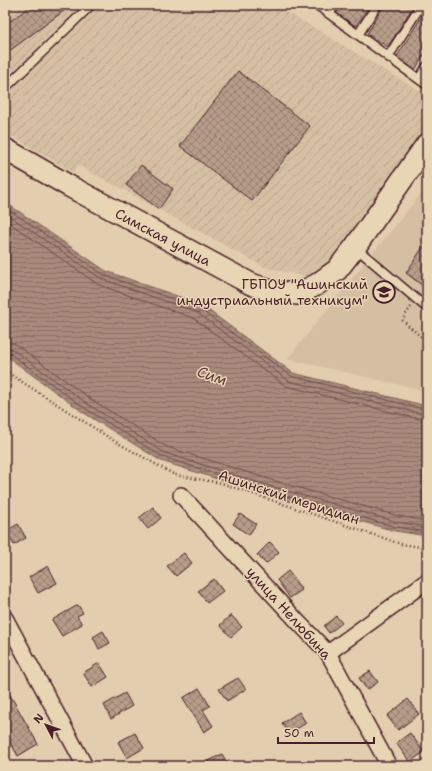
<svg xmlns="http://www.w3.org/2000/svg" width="432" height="771" viewBox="0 0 432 771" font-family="'Shantell Sans',sans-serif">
	<defs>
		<pattern id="industrial-furrows" width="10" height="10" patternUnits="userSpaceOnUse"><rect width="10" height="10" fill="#d5bfa3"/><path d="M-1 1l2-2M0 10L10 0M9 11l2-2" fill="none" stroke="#b8a48c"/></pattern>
		<pattern id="water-rules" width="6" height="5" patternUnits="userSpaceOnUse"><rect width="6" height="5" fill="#a88a7b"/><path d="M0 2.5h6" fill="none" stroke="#8b7065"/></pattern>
		<pattern id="building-cross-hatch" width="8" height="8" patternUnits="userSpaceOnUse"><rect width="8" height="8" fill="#b79d89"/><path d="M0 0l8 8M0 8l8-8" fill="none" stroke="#977f70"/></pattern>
	</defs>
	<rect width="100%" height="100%" fill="#e2ceae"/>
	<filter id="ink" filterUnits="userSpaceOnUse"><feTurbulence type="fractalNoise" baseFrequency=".025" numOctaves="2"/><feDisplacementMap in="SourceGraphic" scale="8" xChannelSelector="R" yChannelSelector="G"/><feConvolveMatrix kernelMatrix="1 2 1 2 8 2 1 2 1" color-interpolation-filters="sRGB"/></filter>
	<g filter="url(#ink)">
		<path fill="#d5bfa3" d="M427,186V391L287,359L390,232Z"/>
		<path fill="url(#industrial-furrows)" d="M5,5H275L427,95V134L316,279L264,267L78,165L73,172L5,132Z"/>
		<path fill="url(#water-rules)" stroke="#825f5b" d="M5,202L106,271L200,304L293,373L427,406V536L395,531L270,496L161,461L84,413L5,355Z"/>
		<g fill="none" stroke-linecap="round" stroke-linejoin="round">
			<path stroke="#704a4b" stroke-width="1" d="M5,207L104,275L198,308L291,376L427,410
				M5,213L102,279L196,312L289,381L427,415
				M5,220L99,285L193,318L286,386L427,421
				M5,341L15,344L92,400L167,447L275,481L398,516L427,521
				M5,347L12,349L89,405L165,453L273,487L397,522L427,527
				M5,352L9,353L86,409L163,457L272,492L396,527L427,532"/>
		</g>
		<path fill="url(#building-cross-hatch)" stroke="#4a1f2b" d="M32,5H72L5,54V25Z
			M342,5H370L356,26L336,14Z
			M384,5H414L388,47L367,34Z
			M427,8V50L415,70L396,58Z
			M238,71L310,126L252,201L180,146Z
			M141,165L173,189L159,209L126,185Z
			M427,241V289L406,273Z
			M153,507L161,518L148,529L139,518Z
			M240,514L256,524L249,535L233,524Z
			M18,524L26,538L14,545L6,531Z
			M270,542L279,552L266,564L257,555Z
			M184,553L192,563L176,576L167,566Z
			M48,566L57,583L38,593L29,577Z
			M288,571L302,590L290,598L277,580Z
			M214,579L223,591L207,603L198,591Z
			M78,605L83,613L77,616L82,624L62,636L52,620Z
			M231,615L242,627L231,637L220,625Z
			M336,616L342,623L329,633L324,626Z
			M103,631L110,643L99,649L93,637Z
			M99,663L108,677L92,687L83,673Z
			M370,671L378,682L367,690L359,678Z
			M238,678L246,689L227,701L219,689Z
			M5,686L38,744L18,756L5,733Z
			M199,688L210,706L203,710L213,726L204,732L183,698Z
			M125,693L132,706L111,719L104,705Z
			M408,699L419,714L398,730L387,716Z
			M299,712L306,723L289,734L282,723Z
			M135,733L144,748L127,758L118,742Z
			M410,733L424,752L410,762L396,743Z
			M222,754L229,766H207L205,763Z"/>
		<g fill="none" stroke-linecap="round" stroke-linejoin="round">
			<g stroke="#4a1f2b" stroke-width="11">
				<path id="lane" d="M317,5L427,85
					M329,14L335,5
					M358,35L377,5
					M388,57L421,5
					M419,79L427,66
					M5,88L91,5
					M356,248L427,308"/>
			</g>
			<g stroke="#4a1f2b" stroke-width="18">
				<path id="street" d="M181,495L300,624L328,653L389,766
					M5,618L85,766
					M328,653L427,581"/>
			</g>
			<g stroke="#4a1f2b" stroke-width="24">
				<path id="secondary" d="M5,149L69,186L251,284L274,292L298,294L316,285L337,270L355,247L427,144"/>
			</g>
			<path stroke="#4a1f2b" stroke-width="2.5" stroke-dasharray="1 3" stroke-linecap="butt" d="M411,307L402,320L427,342
				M5,371L116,442L175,475L221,483L401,544L427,548"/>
			<use href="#lane" stroke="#e8d5b3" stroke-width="8"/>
			<use href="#street" stroke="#e8d5b3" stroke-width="15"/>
			<use href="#secondary" stroke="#e8d5b3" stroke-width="21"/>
		</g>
	</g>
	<defs>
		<g id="university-ring" transform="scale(1.15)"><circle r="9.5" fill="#e8d5b3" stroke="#4a1f2b" stroke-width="1.5"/><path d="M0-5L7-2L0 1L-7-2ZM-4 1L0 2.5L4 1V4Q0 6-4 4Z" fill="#4a1f2b"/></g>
	</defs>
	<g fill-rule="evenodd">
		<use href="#university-ring" x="384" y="292"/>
	</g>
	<g text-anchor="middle" stroke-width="3" stroke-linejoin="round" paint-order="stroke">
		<g font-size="14" fill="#4a1f2b" stroke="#e8d5b3">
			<text transform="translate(163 237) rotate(28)" y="5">Симская улица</text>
			<text transform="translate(289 497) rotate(18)" y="5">Ашинский меридиан</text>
			<text transform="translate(289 613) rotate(48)" y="5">улица Нелюбина</text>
		</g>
		<g font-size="14" fill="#4a1f2b" stroke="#e8d5b3" text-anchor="end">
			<text x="368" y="289">ГБПОУ "Ашинский<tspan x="368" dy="16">индустриальный техникум"</tspan></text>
		</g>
		<g font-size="15" font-style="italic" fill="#623a3f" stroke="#e8d5b3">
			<text transform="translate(212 376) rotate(20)" y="5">Сим</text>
		</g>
	</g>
	<rect width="432" height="771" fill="none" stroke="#e8d5b3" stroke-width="20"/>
	<rect x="10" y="10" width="412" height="751" fill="none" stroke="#4a1f2b" stroke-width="1.5" filter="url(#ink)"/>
	<g transform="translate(46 725) rotate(311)" stroke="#e8d5b3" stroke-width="3" paint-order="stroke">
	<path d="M0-3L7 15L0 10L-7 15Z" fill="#4a1f2b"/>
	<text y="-6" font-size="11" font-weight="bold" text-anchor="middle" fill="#4a1f2b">N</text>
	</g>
	<path d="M278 737v6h96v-6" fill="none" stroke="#4a1f2b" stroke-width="2"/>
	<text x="284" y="737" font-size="12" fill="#4a1f2b" stroke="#e8d5b3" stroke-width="3" paint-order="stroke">50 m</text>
</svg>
